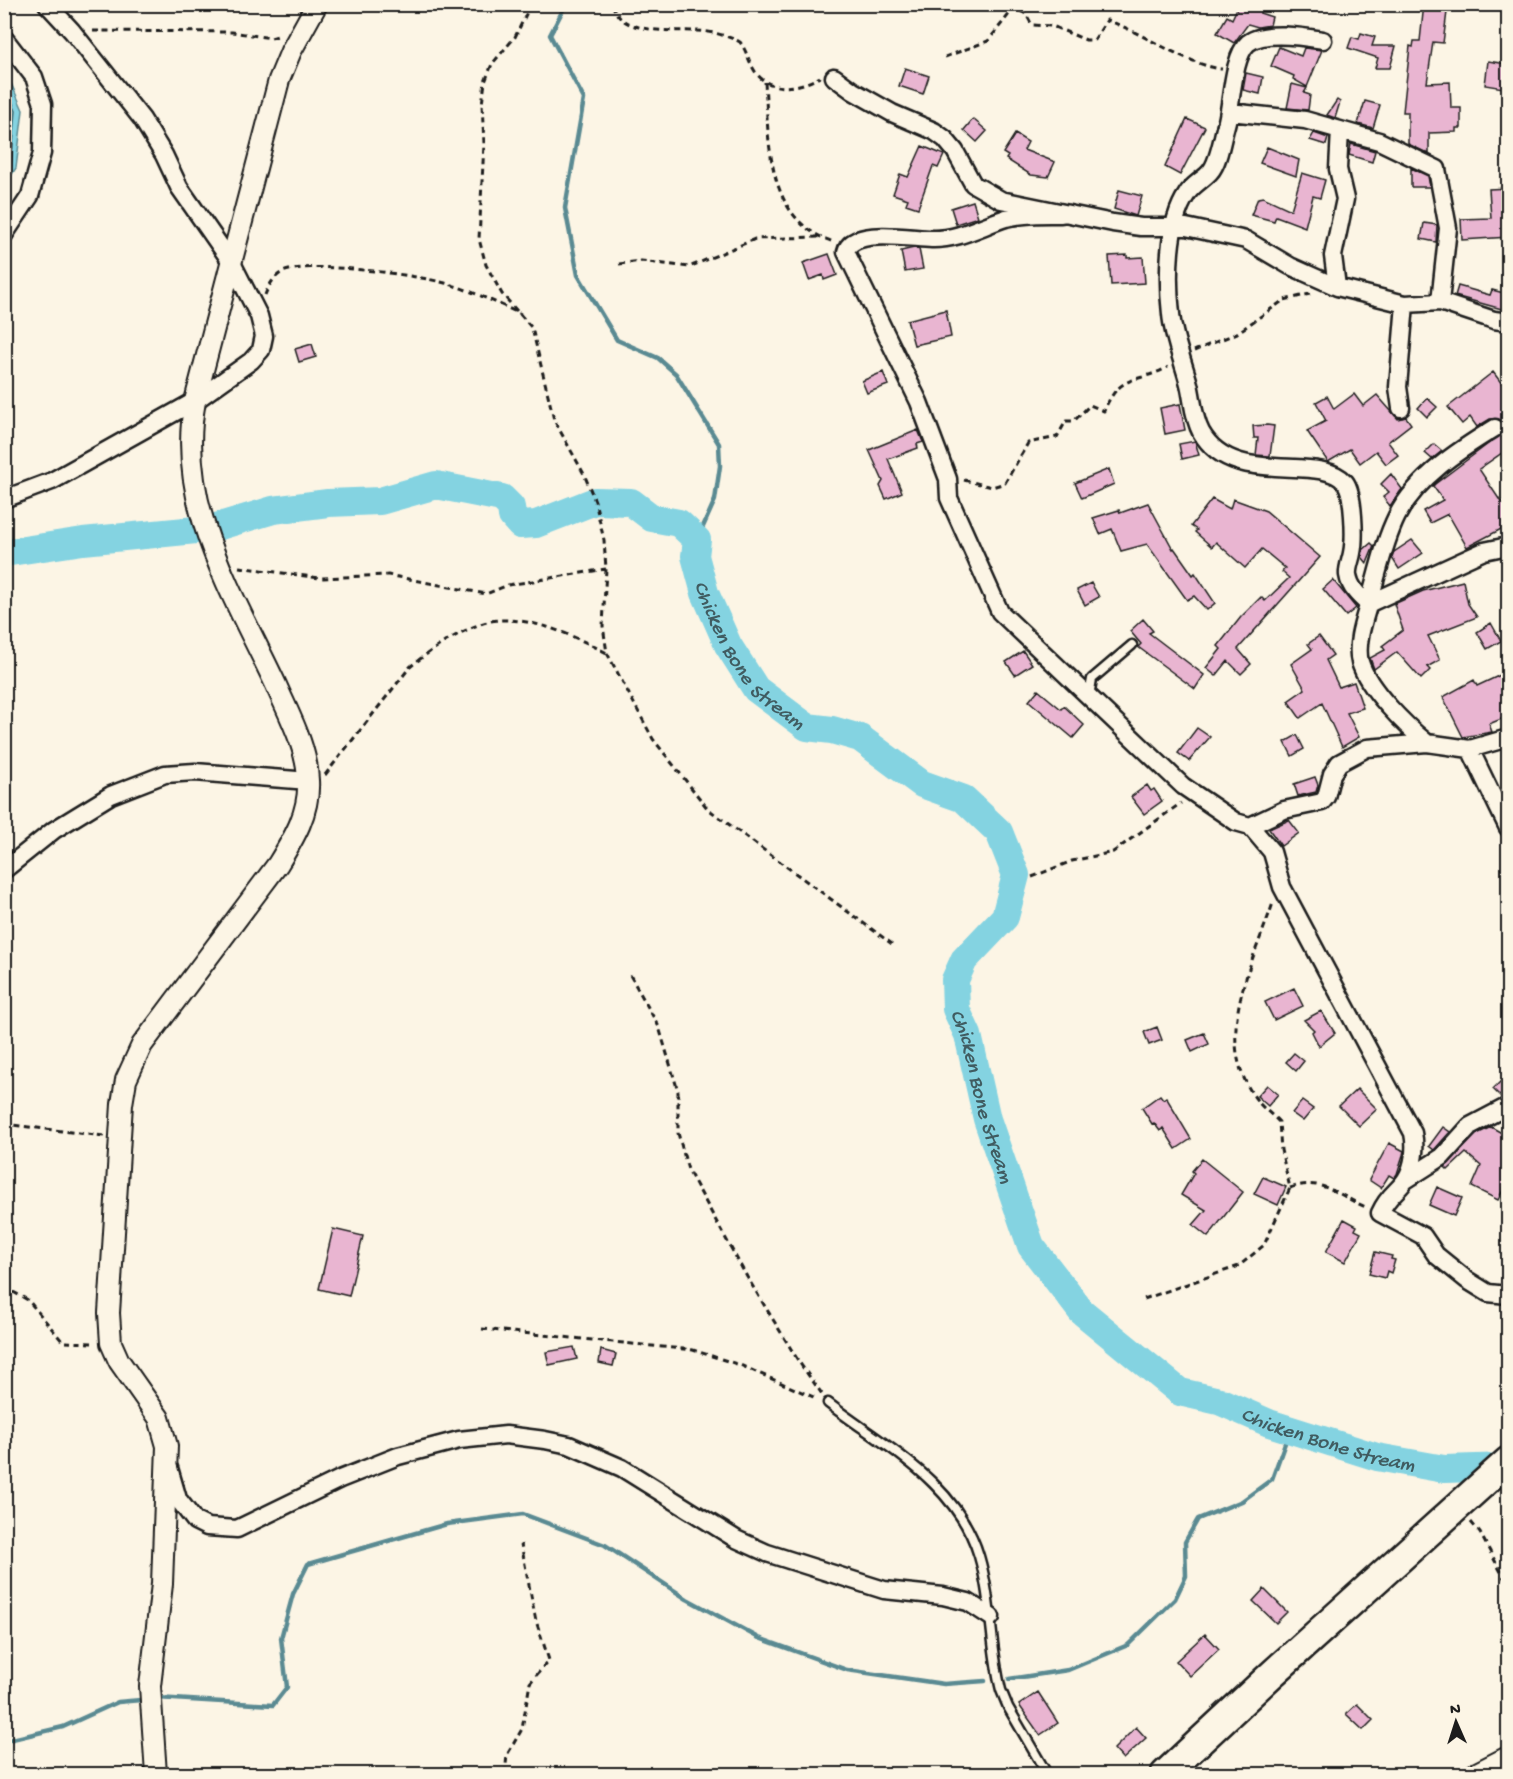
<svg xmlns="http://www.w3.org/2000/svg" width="1513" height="1779" viewBox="0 0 1513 1779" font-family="'Gochi Hand',sans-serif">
	<rect width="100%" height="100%" fill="#fcf5e5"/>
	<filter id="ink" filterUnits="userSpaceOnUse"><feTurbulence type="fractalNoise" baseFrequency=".0167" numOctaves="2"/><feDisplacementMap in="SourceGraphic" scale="12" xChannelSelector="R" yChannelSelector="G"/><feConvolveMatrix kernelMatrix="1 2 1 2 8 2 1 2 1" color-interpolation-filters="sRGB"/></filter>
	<g filter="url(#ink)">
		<path fill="#84d3e1" stroke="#5a8a92" stroke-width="1.5" d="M5,70L23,110L16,168L5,185Z"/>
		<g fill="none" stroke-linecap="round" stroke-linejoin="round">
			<path stroke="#46656b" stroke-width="1.5" d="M4,82L16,111L11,166L4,175"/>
			<path stroke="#5a8a92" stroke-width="4.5" d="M566,4L550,35L584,99L565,208L578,275L617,340L658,358L676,374L719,444L720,466L715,500L697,540
				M1009,1679L1068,1670L1128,1645L1175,1599L1186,1576L1185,1542L1198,1519L1242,1501L1272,1479L1290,1429
				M157,1698L273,1705L287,1687L281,1638L293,1594L308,1564L447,1524L523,1514L605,1545L687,1599L759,1638L847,1670L944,1684L985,1681
				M4,1741L63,1727L118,1702L141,1700"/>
			<g stroke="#84d3e1" stroke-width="28">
				<path id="s1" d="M213,528L273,510L328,503L380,501L436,485L502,498L511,507L512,516L520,525L536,524L595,501L631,502L652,518L679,523L697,540L695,556L705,593L728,645L756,689L807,727L832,730L860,738L922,784L964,799L999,832L1016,875L1005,917L964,960L955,980L956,1009L968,1035L987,1119L1031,1246L1081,1311L1180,1392L1219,1401L1269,1423L1377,1457L1444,1469L1508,1467"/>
				<path d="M4,553L83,541L196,530"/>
			</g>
		</g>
		<path fill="#e9b5d1" stroke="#1c1c1c" stroke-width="1.5" d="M1239,4H1265L1260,13L1272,17L1270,25L1258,27L1248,24L1234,43L1217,33L1227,16L1232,19Z
			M1424,4H1448L1443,43L1433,42L1427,83L1450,82L1451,108H1461V128H1456V132L1429,133V154L1408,144V112H1403L1410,46L1413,47L1414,41H1420Z
			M1361,33L1375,37L1372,46H1396L1390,68H1375L1378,58L1348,48L1352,37L1359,39Z
			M1279,47L1301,56L1304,48L1322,50L1307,87L1293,79L1294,76L1271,66Z
			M1488,61L1507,64L1503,88L1485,85Z
			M905,68L929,76L923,94L899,86Z
			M1246,73L1263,77L1260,94L1243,90Z
			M1292,84L1307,88L1304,93L1310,95L1308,110L1287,108Z
			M1337,100L1340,102L1335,118L1327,115Z
			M1365,101L1380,105L1373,128L1358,124Z
			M973,119L987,131L977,142L964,130Z
			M1187,119L1205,127L1180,175L1165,167Z
			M1314,133L1328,138L1326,145L1310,140Z
			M1015,134L1028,142L1024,150L1055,162L1048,177L1031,175L1006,159L1008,156L1003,153Z
			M1351,144L1375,151L1372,162L1349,155Z
			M922,146L944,155L938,168L933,166L918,208L906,204L908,199L893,194L900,174L908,177Z
			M1267,147L1299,160L1296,176L1260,163Z
			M1411,168L1428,176L1430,187H1411Z
			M1302,173L1325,180L1320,198L1313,196L1305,227L1276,216L1274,221L1251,215L1258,198L1263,197L1291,210Z
			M1509,188V237L1462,240L1461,219L1491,218L1489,189Z
			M1119,190L1142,196L1136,216L1114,209Z
			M973,201L978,217L956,224L951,208Z
			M1424,223L1437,225L1436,242L1421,239Z
			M914,248L919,249L923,269L905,272L901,251Z
			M829,254L837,275L824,280L823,275L809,280L803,263Z
			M1127,255V258L1143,257L1145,283L1111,285L1109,256Z
			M1458,286L1490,295L1492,290L1504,293L1503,299L1509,301V311L1455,296Z
			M946,310L951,337L914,345L907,320Z
			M312,344L316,357L299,362L295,349Z
			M883,372L888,385L867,393L862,381Z
			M1493,372L1509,393V448L1479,469L1501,502L1509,498V525L1467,547L1448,514L1430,523L1423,511L1443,500L1433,486L1435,484L1504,432V423L1499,419H1490L1477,427L1470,417L1462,424L1448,407Z
			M1354,394L1363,406L1377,395L1398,419L1406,417L1411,424L1388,442L1398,455L1386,464L1376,451L1360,463L1350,449L1328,462L1307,431L1326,421L1316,402L1327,396L1334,409Z
			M1427,398L1437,407L1427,417L1418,408Z
			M1180,404L1185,430L1165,434L1160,408Z
			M1267,425L1274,426L1270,456L1256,455L1258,438H1254L1253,426Z
			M918,430L923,442L917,444L918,448L888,459L902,492L886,499L880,486L883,481L869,450Z
			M1195,441L1199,455L1182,459L1179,444Z
			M1434,444L1442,451L1432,459L1425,453Z
			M1109,469L1114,484L1082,498L1075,483Z
			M1391,474L1402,489L1390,506L1383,497L1389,492L1381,484Z
			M1212,499L1230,509L1233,499L1266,511L1320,557L1238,649L1251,664L1241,674L1228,661L1216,676L1206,668L1221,649L1218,646L1241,617L1261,597L1265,601L1289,578L1282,572L1285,568L1262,549L1245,568L1216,542L1212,547L1195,532L1197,530L1191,526Z
			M1148,503L1173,549L1174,548L1193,575L1195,573L1215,603L1207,610L1194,596L1187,600L1147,544L1121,551L1112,529L1100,534L1093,518L1119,510L1120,513Z
			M1412,540L1423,553L1399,569L1392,558L1394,552Z
			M1371,543L1374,546L1367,563L1362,557L1363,550Z
			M1333,580L1356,608L1346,616L1323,589Z
			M1463,581L1468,604L1477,617L1428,636L1440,660L1427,667L1430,670L1421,679L1397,652L1374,669L1370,658L1385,650L1382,646L1403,630L1394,604L1423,591Z
			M1091,583L1099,597L1085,605L1077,590Z
			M1143,619L1153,631L1149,633L1204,675L1195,689L1138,647L1141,644L1130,631Z
			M1491,623L1501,641L1487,649L1477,632Z
			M1319,636L1333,655L1326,660L1339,687L1354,682L1363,708L1347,713L1359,737L1342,747L1322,703L1300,718L1288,701L1305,689L1291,664L1312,649L1308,644Z
			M1023,651L1032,664L1015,675L1006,662Z
			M1509,671V716L1489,724L1492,732L1463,737L1443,697L1474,680L1477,686Z
			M1038,690L1061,709L1064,706L1084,725L1073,738L1029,701Z
			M1197,728L1210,737L1189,761L1178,753Z
			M1297,735L1304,749L1292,756L1285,742Z
			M1315,777L1318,785L1316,792L1298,796L1294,784Z
			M1147,785L1151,791L1154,789L1162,801L1144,814L1131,797Z
			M1289,820L1299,833L1281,846L1269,829Z
			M1294,988L1303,1006L1274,1020L1265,1002Z
			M1321,1011L1335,1033L1319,1046L1312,1032L1314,1030L1304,1020Z
			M1157,1027L1162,1040L1149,1045L1144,1032Z
			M1204,1033L1209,1044L1192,1052L1187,1040Z
			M1294,1053L1304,1061L1296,1071L1286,1062Z
			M1509,1073V1096L1502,1098L1493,1089Z
			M1267,1085L1278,1094L1268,1106L1257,1096Z
			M1357,1089L1377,1109L1359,1126L1339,1106Z
			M1160,1095L1163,1099L1166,1097L1191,1139L1176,1149L1163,1128L1160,1131L1154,1123L1152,1124L1142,1108Z
			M1302,1101L1313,1109L1303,1121L1292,1113Z
			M1443,1127L1450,1132L1434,1150L1429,1146Z
			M1491,1127L1509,1137V1178L1498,1200L1472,1187L1481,1166L1466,1153L1448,1170L1445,1167L1477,1134Z
			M1389,1143L1404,1151L1403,1155L1397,1174L1394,1178L1389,1175L1381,1188L1369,1180Z
			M1202,1159L1243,1192L1208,1237L1193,1225L1206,1210L1181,1195L1194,1173L1192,1171Z
			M1263,1177L1286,1187L1278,1205L1254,1194Z
			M1437,1187L1462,1198L1454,1216L1429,1205Z
			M1344,1219L1357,1226L1355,1230L1361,1233L1345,1262L1326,1252Z
			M333,1229L363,1236L349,1296L319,1289Z
			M1375,1252L1392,1256L1391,1259L1395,1260L1391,1273L1387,1271L1385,1278L1369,1274Z
			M574,1347L577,1359L549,1365L546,1352Z
			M601,1350L616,1354L613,1366L599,1363Z
			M1264,1589L1287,1612L1276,1623L1253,1601Z
			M1205,1634L1219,1649L1190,1676L1176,1661Z
			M1038,1692L1058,1723L1040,1735L1019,1705Z
			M1357,1704L1373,1720L1363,1730L1346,1714Z
			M1136,1727L1146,1738L1123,1759L1114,1749Z"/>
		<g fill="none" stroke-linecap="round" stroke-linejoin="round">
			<g stroke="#1c1c1c" stroke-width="13">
				<path id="service" d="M1089,696L1092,679L1132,645
					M828,1403C885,1447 957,1482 979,1556C992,1600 990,1646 1001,1690L1008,1707L1047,1774"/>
			</g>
			<g stroke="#1c1c1c" stroke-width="21">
				<path id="minor" d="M4,38L34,77L43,104L42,153L30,196L4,235
					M1323,40C1305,37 1264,30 1248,43C1232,57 1232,106 1226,125C1222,138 1219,162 1210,172C1203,180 1192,185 1187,194C1167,223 1167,280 1171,314C1173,337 1183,361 1189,384C1193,400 1193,417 1201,432C1233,489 1318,452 1345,482C1354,493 1355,539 1352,553C1351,560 1347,568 1348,575C1350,588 1359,596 1368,604
					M834,77L853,91L892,113L934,131L945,139L955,151L973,184L1001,200L1113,223L1141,227H1186L1246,240L1290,266L1337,287L1405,304L1440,302L1494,320L1508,322
					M1230,112L1305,120L1379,141L1437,169L1448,228L1440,302
					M1061,214C1043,214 1024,213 1006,218C981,226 958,240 931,239C912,239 852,227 846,252L919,402L948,479L949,498L1000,612L1183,786L1236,822L1250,826L1284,810L1322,802L1326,797L1332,774L1339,763L1367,748L1427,743L1470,749L1508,738
					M1337,287L1333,256L1345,199L1338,169L1340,130
					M1401,408L1398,387L1405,304
					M4,499L52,481L195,401L251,361L261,350L264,336L259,316L232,263L179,187L164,155L142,119L72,31L47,4
					M1368,604L1484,551L1508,546
					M1427,743C1405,725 1368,689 1360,662C1355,643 1365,617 1370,599C1378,572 1384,542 1397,516C1417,477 1459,450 1495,428
					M1470,749L1508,828
					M1250,826L1272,852L1282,887L1413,1133C1416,1147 1414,1166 1406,1179C1398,1192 1389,1193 1380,1213L1423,1236L1436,1255L1467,1280L1488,1293L1508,1295
					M4,870L54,830L111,795L165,774L195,772L309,781
					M1406,1180L1442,1157L1470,1126L1508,1106
					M169,1468L178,1499L195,1521L207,1527L237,1529L340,1479L398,1456L459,1440L506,1435L545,1440L569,1445L622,1468L736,1539L767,1553L884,1590L943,1596L968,1602L991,1617"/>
			</g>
			<g stroke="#1c1c1c" stroke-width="24">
				<path id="tertiary" d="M156,1774L150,1686L162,1584L167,1446L159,1418L119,1361L111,1343L109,1313L122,1104L126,1080L142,1045L278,864C294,838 310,812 308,780C307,747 289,715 276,685C234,595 175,504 195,401L279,80L291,51L317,4
					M1475,1774L1508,1757"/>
			</g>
			<g stroke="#1c1c1c" stroke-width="32">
				<path id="trunk" d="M1165,1774L1271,1675L1508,1461"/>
			</g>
			<path stroke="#1c1c1c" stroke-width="3" stroke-dasharray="6 4.5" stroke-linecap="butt" d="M531,4L515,37L492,64L485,82L482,104L484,144L479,239L486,265L502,294L532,328L554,420L584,474L595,501L604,540L606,569L603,626L607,653L653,739L708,809L892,944
				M613,4C617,35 673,30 695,31C710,31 726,35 740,42C746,50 748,59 753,68C767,94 798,89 820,77
				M93,31L232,32L271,38L281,35
				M945,57L988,41L1014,8L1026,14L1032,25L1052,26L1086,40H1094L1107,20C1141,32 1190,66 1222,69
				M765,82C769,140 765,221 834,242
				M619,264L641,261L689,267L755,239L819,237
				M265,295C268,287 273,278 281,273C305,259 416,275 445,283C471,290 496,303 521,314
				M1194,351L1237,333L1284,300L1310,294
				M964,480L992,487L1005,483L1028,443L1057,437L1066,421H1074L1090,405L1104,411C1120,372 1137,384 1168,367
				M239,567L320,578L388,575L486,594L508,585L606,569
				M325,775L410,667C429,651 474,620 500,620C538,619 574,636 607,653
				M1032,877L1072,861L1113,852L1181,803
				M630,975L659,1027L678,1091V1133L688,1170L747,1277L799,1362L822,1394
				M4,1124L104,1136
				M1290,1188C1322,1176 1340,1197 1368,1208
				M4,1287L28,1300L63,1342L94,1343
				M1144,1299L1239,1266L1264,1245L1290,1188L1281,1150L1279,1122C1272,1114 1262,1108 1256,1099C1211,1038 1252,965 1273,903
				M482,1329L693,1350L740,1365L818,1399
				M1471,1522L1480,1533L1508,1585
				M505,1774L507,1755L522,1729L530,1683L549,1660L536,1621L521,1544"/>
			<use href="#service" stroke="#fcf5e5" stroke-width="8"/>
			<use href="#minor" stroke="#fcf5e5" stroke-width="16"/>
			<use href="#tertiary" stroke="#fcf5e5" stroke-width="20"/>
			<use href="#trunk" stroke="#fcf5e5" stroke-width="27"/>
		</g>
	</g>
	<g text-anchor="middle" stroke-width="4.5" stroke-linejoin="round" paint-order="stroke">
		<g font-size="21" font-style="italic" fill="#405c61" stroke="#fcf5e5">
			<text dy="7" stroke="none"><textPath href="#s1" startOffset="656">Chicken Bone Stream</textPath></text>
			<text dy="7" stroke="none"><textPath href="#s1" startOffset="1266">Chicken Bone Stream</textPath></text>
			<text dy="7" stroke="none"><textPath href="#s1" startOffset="1790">Chicken Bone Stream</textPath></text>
		</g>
	</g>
	<rect width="1513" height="1779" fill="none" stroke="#fcf5e5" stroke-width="24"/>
	<rect x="12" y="12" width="1489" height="1755" fill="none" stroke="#1c1c1c" stroke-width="2" filter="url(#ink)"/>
	<g transform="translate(1456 1722) rotate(357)" stroke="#fcf5e5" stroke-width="4.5" paint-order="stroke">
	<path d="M0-4.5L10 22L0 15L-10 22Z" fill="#1c1c1c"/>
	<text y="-9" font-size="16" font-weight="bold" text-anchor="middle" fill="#1c1c1c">N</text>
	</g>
</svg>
